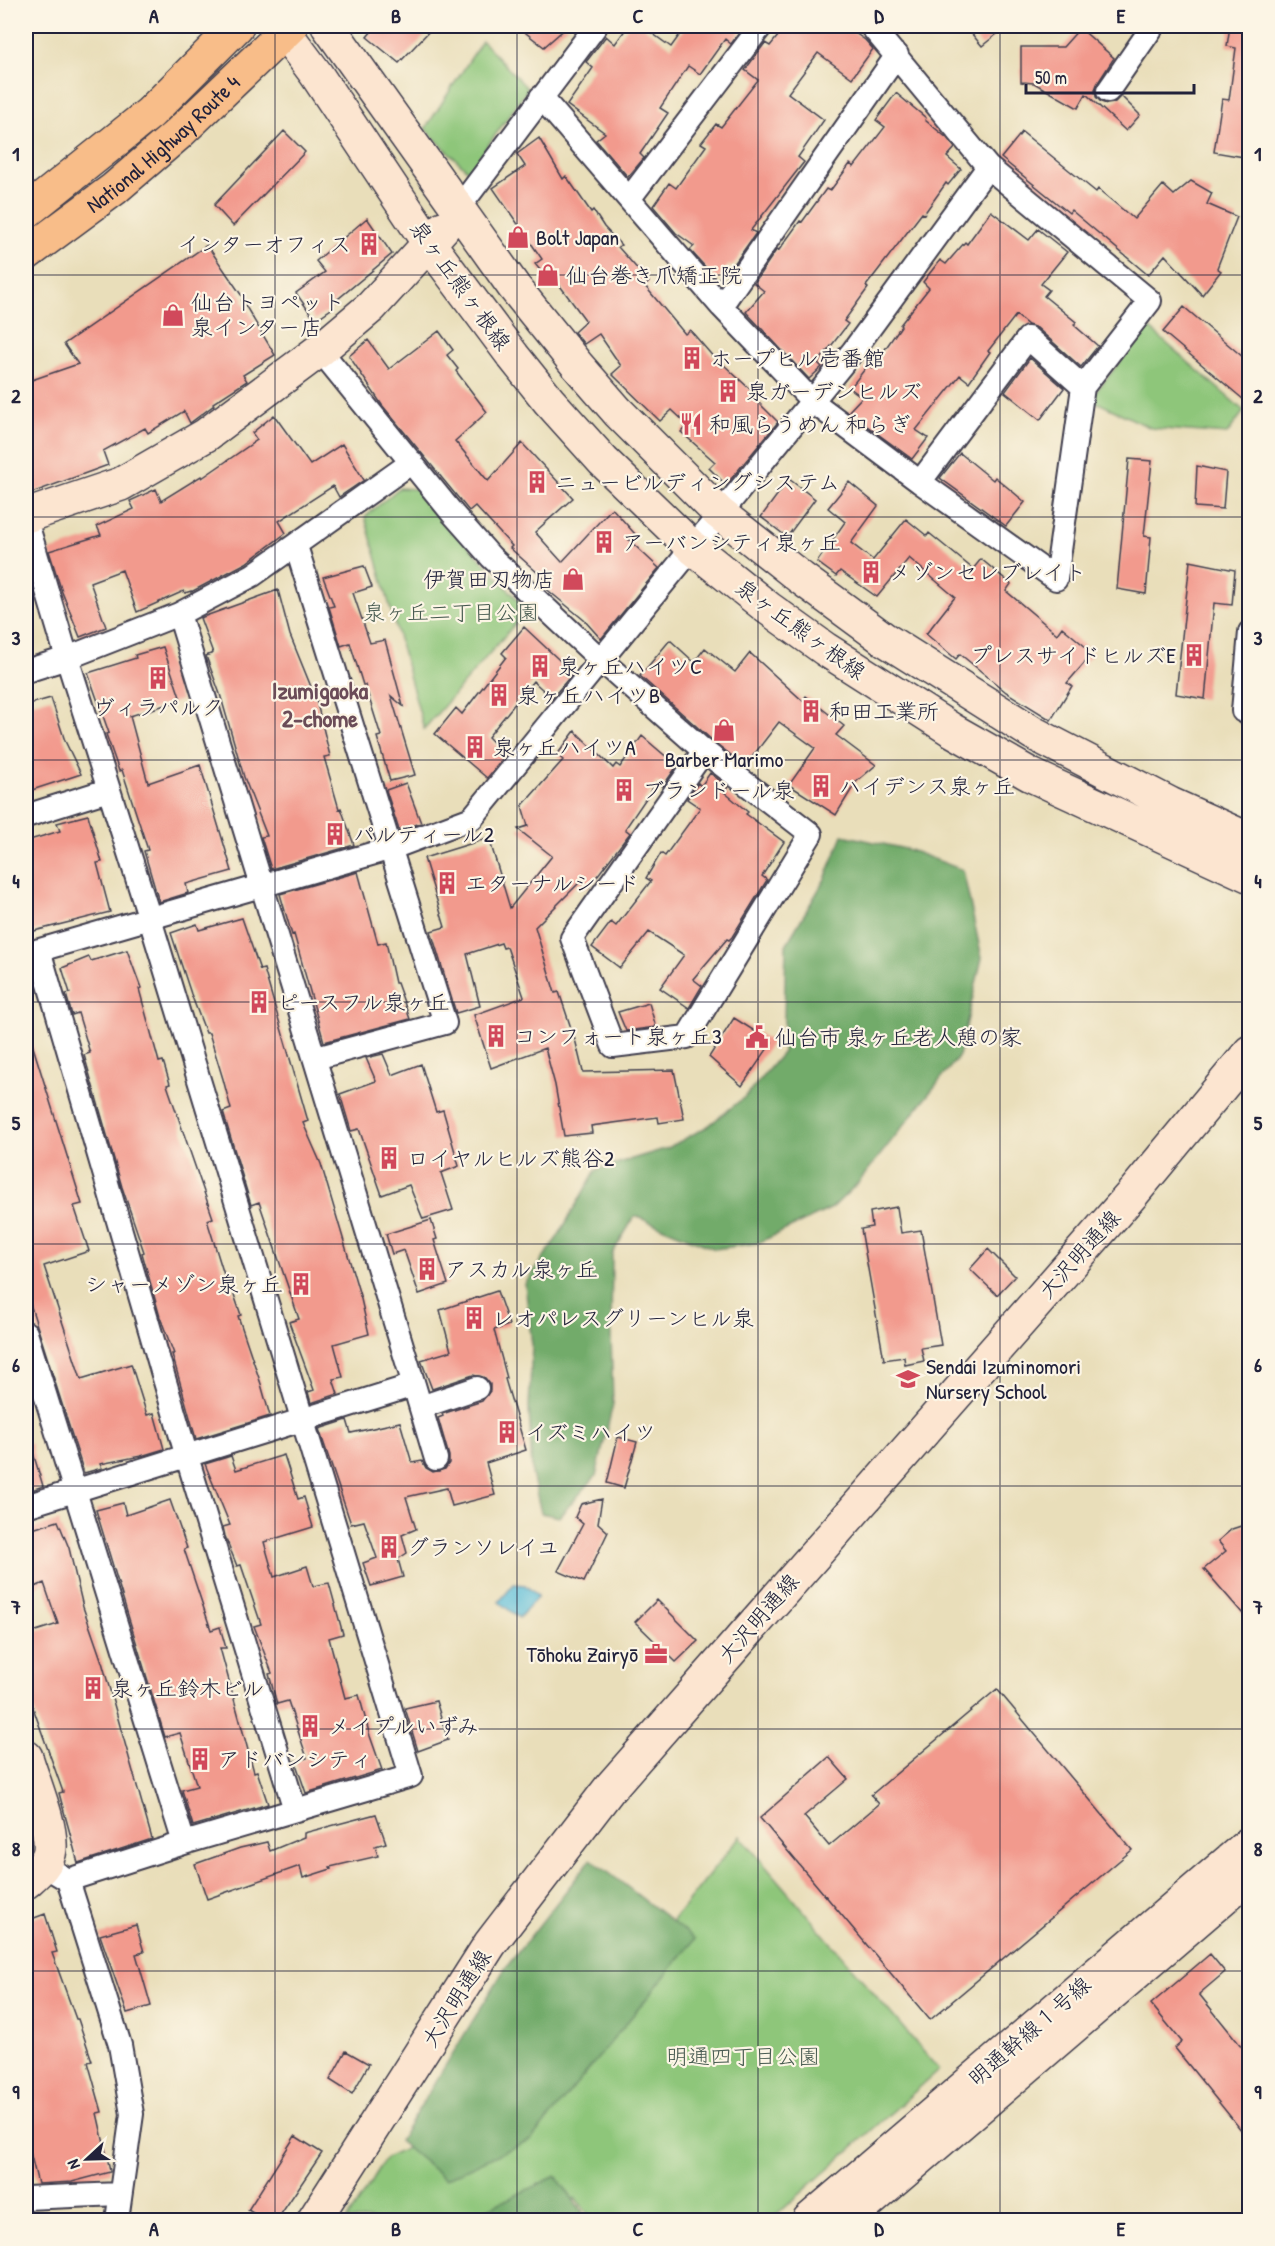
<svg xmlns="http://www.w3.org/2000/svg" width="1275" height="2246" viewBox="0 0 1275 2246" font-family="'Patrick Hand','Klee One',sans-serif">
	<rect width="100%" height="100%" fill="#fcf5e5"/>
	<filter id="ink" filterUnits="userSpaceOnUse"><feTurbulence type="fractalNoise" baseFrequency=".0167" numOctaves="2"/><feDisplacementMap in="SourceGraphic" scale="12" xChannelSelector="R" yChannelSelector="G"/><feConvolveMatrix kernelMatrix="1 2 1 2 8 2 1 2 1" color-interpolation-filters="sRGB"/></filter>
	<filter id="wash" filterUnits="userSpaceOnUse"><feTurbulence type="fractalNoise" baseFrequency=".008" numOctaves="4" result="noise"/><feDisplacementMap in="SourceGraphic" scale="24" xChannelSelector="R" yChannelSelector="G"/><feGaussianBlur stdDeviation="1.35" result="paint"/><feColorMatrix in="noise" values="0 0 0 0 0 0 0 0 0 0 0 0 0 0 0 0 0 1.4 0 .05"/><feComposite in="paint" operator="in"/></filter>
	<g filter="url(#wash)">
		<rect width="100%" height="100%" fill="#e9deba"/>
		<path fill="#8ec67a" stroke="#58745a" stroke-width="1.5" d="M482,41L528,89L469,172L425,129Z
			M1148,327L1244,411L1227,434L1151,428L1090,399Z
			M399,488L417,489L527,610L424,729L365,517Z
			M740,1836L939,2070L771,2220H593L575,2198L558,2220H347L386,2158L541,2087Z"/>
		<path fill="#72ab6a" stroke="#4a6652" stroke-width="1.5" d="M843,835L910,850L963,870L982,958L959,1056L858,1183L832,1208L758,1243L715,1249L635,1216L612,1254L611,1334L613,1404L596,1476L559,1517L541,1513L532,1474L529,1407L532,1345L525,1284L557,1238L596,1170L668,1148L708,1126L747,1095L783,1052L786,945L825,879Z
			M591,1859L695,1939L532,2139L445,2179L399,2141L504,1970Z
			M556,2176L588,2220H471L470,2217Z"/>
		<path fill="#5bbed9" stroke="#3e708a" stroke-width="1.5" d="M514,1584L525,1585L538,1596L519,1618L499,1602Z"/>
		<g id="blocks">
			<path fill="#f29a8d" d="M376,26H434L399,63L367,37Z
				M517,26H568L544,47Z
				M628,26H642L671,47L686,26H744L731,44L725,39L700,74L688,66L660,108L668,113L640,154L644,158L628,177L596,140L605,133L567,105L593,68L586,62L606,36L615,44Z
				M786,26H845L865,40L873,49L852,78L818,53L788,93L824,120L798,157L804,162L751,230L756,233L732,267L729,265L717,280L690,250L694,246L676,233L653,206L669,183L676,188L706,146L701,143L716,124L721,127L758,80L745,70L765,43L770,46Z
				M965,26H1007L982,46Z
				M1230,26H1250V158L1214,152L1222,99L1229,100L1236,48L1227,46Z
				M1080,28L1114,58L1097,84L1095,90L1096,97L1101,102L1107,104L1114,103L1121,96L1140,115L1126,131L1086,94L1078,108L1034,83L1021,82V47H1063Z
				M896,93L926,118L925,120L947,138L955,148L947,157L961,169L948,185L946,183L924,214L922,213L866,286L868,288L844,321L848,324L818,363L822,367L809,379L746,312L764,291L754,283L777,249L779,250L800,221L802,222L826,189L830,191L850,164L854,167L885,127L876,120Z
				M284,131L305,152L233,226L214,205Z
				M1022,132L1096,192L1098,189L1134,219L1163,185L1174,195L1191,181L1212,193L1207,204L1237,217L1217,268L1221,271L1202,295L1165,255L1148,275L1071,210L1069,213L1001,158Z
				M539,138L563,179L566,176L591,212L593,210L604,227L621,245L618,247L649,282L645,286L685,334L690,330L722,367L724,365L755,394L752,396L778,422L726,485L709,468L715,462L681,432L688,425L672,410L660,421L612,374L621,366L599,334L584,344L574,332L586,321L555,279L550,282L535,264L542,259L493,188L525,166L517,154Z
				M991,211L1029,240L1038,229L1067,252L1041,284L1049,290L1044,296L1076,322L1074,325L1098,346L1081,367L1037,328L1028,325L1016,315L988,351L990,352L969,382L960,375L916,430L928,438L912,459L848,412L862,397L850,388L868,365L872,368L901,326L900,325L929,288L923,282L940,260L946,264L965,242L967,244Z
				M367,218L392,254L332,304L334,307L315,320L296,293L325,272L316,261Z
				M207,245L244,299L242,300L275,355L243,375L247,381L213,403L214,405L190,423L184,411L148,433L145,428L103,451L108,465L26,495V382L78,364L64,344Z
				M1184,307L1250,363V405L1163,332Z
				M439,331L453,350L447,355L458,369L456,371L487,412L455,441L488,481L522,443L573,498L535,532L562,562L612,508L635,534L629,540L659,568L601,639L584,620L544,587L548,582L510,548L512,546L475,506L469,511L382,405L349,356L368,340L389,369Z
				M1030,358L1064,388L1040,420L1005,392Z
				M274,415L310,465L342,444L364,480L339,497L333,486L279,521L286,533L246,563L191,592V591L185,593L184,591L137,612L122,570L90,582L106,627L80,637L62,592L49,551L101,535L97,526L134,509L130,501L156,489L161,501L201,476L202,478L257,440L252,433Z
				M960,453L993,480L995,477L1025,502L1006,526L940,478Z
				M1129,459L1152,461L1144,536L1151,537L1146,594L1117,589Z
				M1197,466L1226,472L1223,509L1195,507Z
				M789,479L815,499L787,537L761,517Z
				M849,482L878,506L851,543L873,560L906,519L927,536L929,533L973,569L981,559L1011,584L1006,591L1057,634L1062,627L1093,653L1067,683L1072,686L1051,720L1006,692L960,654L956,659L926,634L955,597L909,558L877,597L840,571L836,576L817,562L845,522L828,508Z
				M1190,561L1235,570L1232,605L1214,603L1205,699L1176,694Z
				M26,566L34,596L26,599Z
				M364,566L372,587L353,593L370,643L385,640L403,706L391,696L415,775L390,781L377,737L381,736L365,685H363L350,643L341,646L329,607L334,606L323,577Z
				M278,590L290,635L316,699L330,756L324,757L339,809L341,808L354,845L271,869L261,837L267,836L244,777L220,694L206,656L213,653L200,618Z
				M524,627L573,673L552,698L533,681L488,737L506,755L487,778L435,734L456,708L462,714L506,657L502,653Z
				M670,640L694,662L705,648L735,672L750,653L803,701L806,696L844,726L836,735L876,765L856,782L836,815L789,785L815,748L779,722L745,766L713,741L640,676Z
				M163,647L181,700L130,716L148,783L200,765L232,871L186,884L188,893L159,902L144,851L148,850L122,770L119,771L106,734L109,733L88,673L136,658L135,655Z
				M51,698L65,741L81,774L26,792V725L32,724L26,705Z
				M575,731L613,768L616,764L620,767L642,736L677,766L663,786L657,782L625,829L630,833L588,888L580,882L535,927L555,993L559,992L576,1043L583,1072L674,1070L684,1119L659,1123L658,1117L591,1126L592,1133L564,1136L555,1085L545,1048L491,1068L474,1015L524,997L507,947L503,948L501,943L467,954L480,1006L456,1013L431,931L445,927L424,858L489,838L510,908L552,856L518,829L528,826L522,806L563,760L557,755Z
				M710,773L728,787L724,792L748,812L746,814L784,842L762,876L767,880L732,937L729,940L727,939L693,979L702,986L689,1008L660,988L684,955L649,932L620,968L592,947L611,922L616,926L651,881L646,878L661,853L665,856L700,808L687,799L698,783L701,786Z
				M406,783L421,823L399,830L386,790Z
				M88,815L102,862L97,863L110,912L30,932L26,917V841L60,831L57,823Z
				M358,872L378,944L386,942L395,983H397L410,1019L324,1042L294,934L292,935L280,894Z
				M242,918L260,970L264,969L308,1121L303,1123L321,1164L361,1299L369,1334L334,1344L343,1377L333,1379L338,1394L311,1403L308,1392L314,1390L289,1322L299,1319L259,1202L251,1205L223,1112L231,1109L223,1079L209,1033H206L191,994L171,933L197,924L199,930Z
				M127,950L141,988L139,989L159,1062L163,1061L170,1084L167,1085L213,1218L207,1220L225,1278L228,1277L241,1315L238,1316L261,1384L270,1416L196,1439L172,1354H174L160,1317L142,1253L144,1252L122,1187L84,1055L90,1053L78,1013L72,1015L66,994L70,993L62,968L89,957L91,961Z
				M649,1003L656,1027L626,1031L618,1012Z
				M734,1018L772,1042L742,1086L709,1057Z
				M29,1034L82,1204L74,1206L89,1251L44,1266L81,1379L131,1364L147,1415L154,1413L164,1449L141,1456L100,1464L102,1468L84,1473L26,1291V1035Z
				M383,1054L392,1075L421,1064L436,1112L443,1110L459,1166L441,1173L453,1210L423,1219L409,1185L382,1195L359,1129L351,1131L340,1094L376,1081L366,1058Z
				M897,1207L901,1233L921,1230L941,1345L921,1348L924,1361L905,1365L904,1357L884,1360L861,1229L872,1227L870,1212Z
				M431,1220L437,1239L434,1240L448,1284L419,1294L404,1250L392,1254L386,1234Z
				M988,1249L1015,1276L997,1295L970,1269Z
				M497,1291L509,1325L494,1330L507,1378L505,1379L526,1450L486,1463L495,1495L452,1506L447,1488L406,1497L416,1529L402,1535L407,1553L398,1559L403,1577L371,1586L363,1563L377,1558L364,1521L351,1524L319,1429L347,1420L351,1433L400,1422L412,1463L422,1461L426,1468L433,1472L445,1469L449,1463V1456L438,1418L443,1416L442,1414L482,1401L490,1391V1384L485,1378L473,1375L432,1389L421,1360L451,1351L440,1310Z
				M618,1437L637,1442L624,1488L607,1483Z
				M26,1443H30L43,1486L26,1492Z
				M284,1455L298,1499L304,1497L313,1527L264,1542L274,1577L307,1566L313,1586L329,1583L343,1634L329,1638L345,1698L359,1695L370,1736L382,1770L306,1793L295,1761L307,1758L288,1701L277,1704L269,1674L272,1673L254,1626L261,1624L241,1565L237,1566L225,1536L223,1527L230,1525L205,1464L231,1456L236,1470Z
				M602,1499L598,1523L608,1532L584,1582L558,1571L583,1524L575,1517L581,1504Z
				M170,1500L187,1548L184,1549L211,1630L220,1627L226,1648H220L254,1772L257,1771L268,1804L193,1826L182,1790L197,1786L180,1733L165,1737L96,1510L123,1503L126,1515Z
				M58,1521L69,1548L83,1607L102,1662L152,1839L78,1863L59,1793L63,1792L26,1688V1634L58,1624L44,1583L26,1591V1531Z
				M1250,1523V1622L1204,1569L1226,1551L1218,1541L1232,1529Z
				M657,1600L698,1641L676,1662L635,1622Z
				M997,1689L1132,1850L930,2020L760,1818L829,1757L848,1779L804,1816L829,1846L879,1804L871,1795Z
				M436,1701L448,1740L418,1751L405,1708Z
				M376,1814L386,1843L375,1846L378,1856L330,1867L331,1869L303,1878L300,1866L207,1899L195,1864L240,1848L267,1842L270,1851L304,1837V1833Z
				M45,1914L57,1952L52,1953L76,2019H78L92,2061L88,2062L102,2112L97,2113L110,2170V2172L72,2182L38,2184L26,2136V1921Z
				M136,1925L144,1952L136,1954L151,2006L127,2013L100,1935Z
				M1210,1954L1225,1972L1199,1994L1250,2057V2141L1175,2048L1182,2042L1151,2004Z
				M346,2051L369,2064L352,2094L330,2080Z
				M295,2136L322,2153L277,2220H265L248,2210Z"/>
		</g>
	</g>
	<g filter="url(#ink)">
		<use href="#blocks" fill-opacity="0" stroke="#403e4e" stroke-width="1.5"/>
		<g fill="none" stroke-linecap="round" stroke-linejoin="round">
			<g stroke="#403e4e" stroke-width="26">
				<path id="street" d="M1108,91L1153,26
					M541,97L721,306L813,402L920,482L1028,338L1083,387L1150,301L988,167L871,26
					M629,199L761,26
					M458,209L596,26
					M721,306L897,55
					M320,350L453,514L491,557L601,660L704,751L811,834L687,1037L613,1046L572,938L704,751
					M920,482L1056,579L1083,387
					M26,520L67,658L150,919L411,1776L184,1843L68,1880L43,1865
					M296,546L445,1023L316,1058
					M1250,632L1243,711L1250,714
					M26,671L67,658L179,614L253,575L412,462
					M26,816L108,790
					M39,950L187,1457L295,1810
					M26,954L392,848L472,818L853,351L988,167
					M26,1333L184,1843
					M414,1385L436,1459
					M421,1407L477,1388
					M26,1506L414,1385L179,614
					M68,1880L120,2045L132,2114L117,2220
					M26,2198L119,2194"/>
			</g>
			<g stroke="#403e4e" stroke-width="36">
				<path id="secondary" d="M280,26L316,74L430,245L513,356L549,401L603,461L693,548L768,608L825,649L952,730L1031,775L1250,876
					M328,26L514,287L577,365L618,412L719,513L801,578L884,639L1033,733L1170,804L1250,840
					M26,516L121,484L206,435L320,350L371,307L443,228
					M26,1757C33,1781 52,1825 50,1849C49,1863 35,1874 26,1882
					M314,2220L490,1944L610,1788L1134,1192L1250,1052
					M809,2220L1250,1843
					M848,2220L1250,1875"/>
			</g>
			<g stroke="#403e4e" stroke-width="36">
				<g id="highway">
					<path d="M26,212L150,113L237,26"/>
					<path id="s1" d="M26,254L114,189L178,134L291,26"/>
				</g>
			</g>
			<use href="#street" stroke="#fff" stroke-width="22"/>
			<use href="#secondary" stroke="#fce5d0" stroke-width="33"/>
			<use href="#highway" stroke="#f8bd89" stroke-width="33"/>
		</g>
	</g>
	<path fill="none" stroke="#22223b" stroke-width="1.5" stroke-opacity="0.55" d="M275,26V2220M517,26V2220M758,26V2220M1000,26V2220M26,275H1250M26,517H1250M26,760H1250M26,1002H1250M26,1244H1250M26,1486H1250M26,1729H1250M26,1971H1250"/>
	<defs>
		<g id="shop-bare" transform="scale(1.8)"><path d="M-5-2.5h2.3a2.7 3.5 0 0 1 5.4 0H5L5.5 6h-11ZM-1.5-2.5h3a1.5 2.3 0 0 0-3 0Z" fill="#d1495b" stroke="#fcf5e5" stroke-width="2.5" paint-order="stroke"/></g>
		<g id="building-bare" transform="scale(1.8)"><path d="M-4-6H4V6H1V3H-1V6H-4ZM-2.5-4.3h1.7v1.8h-1.7ZM.8-4.3h1.7v1.8H.8ZM-2.5-1h1.7V.8h-1.7ZM.8-1h1.7V.8H.8Z" fill="#d1495b" stroke="#fcf5e5" stroke-width="2.5" paint-order="stroke"/></g>
		<g id="restaurant-bare" transform="scale(1.8)"><path d="M-5-6h1v4h1v-4h1v4h1v-4h1v5L-1.5 .5V6h-2V.5L-5-1ZM5-6V6H3V1.5H1.5Q1.5-4 5-6Z" fill="#d1495b" stroke="#fcf5e5" stroke-width="2.5" paint-order="stroke"/></g>
		<g id="civic-bare" transform="scale(1.8)"><path d="M-.6-6.5H3V-4.5H.6V-3L4-1V1h2V6H-6V1h2V-1L-.6-3ZM-1.2 2.5V6h2.4V2.5Z" fill="#d1495b" stroke="#fcf5e5" stroke-width="2.5" paint-order="stroke"/></g>
		<g id="school-bare" transform="scale(1.8)"><path d="M0-5L7-2L0 1L-7-2ZM-4 1L0 2.5L4 1V4Q0 6-4 4Z" fill="#d1495b" stroke="#fcf5e5" stroke-width="2.5" paint-order="stroke"/></g>
		<g id="office-bare" transform="scale(1.8)"><path d="M-6-3h4V-5.5h4V-3h4V5H-6ZM-1-4.5V-3h2v-1.5ZM-6 0V1H6V0Z" fill="#d1495b" stroke="#fcf5e5" stroke-width="2.5" paint-order="stroke"/></g>
	</defs>
	<g fill-rule="evenodd">
		<use href="#shop-bare" x="518" y="237"/>
		<use href="#building-bare" x="369" y="244"/>
		<use href="#shop-bare" x="548" y="275"/>
		<use href="#shop-bare" x="173" y="315"/>
		<use href="#building-bare" x="692" y="358"/>
		<use href="#building-bare" x="728" y="391"/>
		<use href="#restaurant-bare" x="691" y="424"/>
		<use href="#building-bare" x="537" y="482"/>
		<use href="#building-bare" x="604" y="542"/>
		<use href="#building-bare" x="871" y="572"/>
		<use href="#shop-bare" x="573" y="579"/>
		<use href="#building-bare" x="1194" y="655"/>
		<use href="#building-bare" x="540" y="666"/>
		<use href="#building-bare" x="158" y="678"/>
		<use href="#building-bare" x="499" y="695"/>
		<use href="#building-bare" x="811" y="711"/>
		<use href="#shop-bare" x="724" y="730"/>
		<use href="#building-bare" x="475" y="747"/>
		<use href="#building-bare" x="821" y="786"/>
		<use href="#building-bare" x="624" y="790"/>
		<use href="#building-bare" x="335" y="834"/>
		<use href="#building-bare" x="447" y="883"/>
		<use href="#building-bare" x="259" y="1002"/>
		<use href="#building-bare" x="496" y="1036"/>
		<use href="#civic-bare" x="757" y="1037"/>
		<use href="#building-bare" x="389" y="1158"/>
		<use href="#building-bare" x="427" y="1269"/>
		<use href="#building-bare" x="301" y="1284"/>
		<use href="#building-bare" x="474" y="1318"/>
		<use href="#school-bare" x="908" y="1379"/>
		<use href="#building-bare" x="507" y="1432"/>
		<use href="#building-bare" x="389" y="1547"/>
		<use href="#office-bare" x="656" y="1654"/>
		<use href="#building-bare" x="93" y="1688"/>
		<use href="#building-bare" x="310" y="1726"/>
		<use href="#building-bare" x="200" y="1759"/>
	</g>
	<g text-anchor="middle" stroke-width="4.5" stroke-linejoin="round" paint-order="stroke">
		<g font-size="22" fill="#22223b" stroke="#fcf5e5">
			<text dy="8" stroke="none"><textPath href="#s1" startOffset="176">National Highway Route 4</textPath></text>
			<text transform="translate(461 285) rotate(54)" y="8">泉ヶ丘熊ヶ根線</text>
			<text transform="translate(801 629) rotate(36)" y="8">泉ヶ丘熊ヶ根線</text>
			<text transform="translate(1079 1254) rotate(-48)" y="8">大沢明通線</text>
			<text transform="translate(758 1618) rotate(-49)" y="8">大沢明通線</text>
			<text transform="translate(456 1998) rotate(-58)" y="8">大沢明通線</text>
			<text transform="translate(1029 2031) rotate(-41)" y="8">明通幹線１号線</text>
		</g>
		<g font-size="22" fill="#22223b" stroke="#fcf5e5" text-anchor="start">
			<text x="536" y="245">Bolt Japan</text>
			<text x="351" y="252" text-anchor="end">インターオフィス</text>
			<text x="566" y="283">仙台巻き爪矯正院</text>
			<text x="191" y="310">仙台トヨペット<tspan x="191" dy="25">泉インター店</tspan></text>
			<text x="710" y="366">ホープヒル壱番館</text>
			<text x="746" y="399">泉ガーデンヒルズ</text>
			<text x="709" y="432">和風らうめん 和らぎ</text>
			<text x="555" y="490">ニュービルディングシステム</text>
			<text x="622" y="550">アーバンシティ泉ヶ丘</text>
			<text x="889" y="580">メゾンセレブレイト</text>
			<text x="555" y="587" text-anchor="end">伊賀田刃物店</text>
			<text x="1176" y="663" text-anchor="end">プレスサイドヒルズE</text>
			<text x="558" y="674">泉ヶ丘ハイツC</text>
			<text x="517" y="703">泉ヶ丘ハイツB</text>
			<text x="158" y="715" text-anchor="middle">ヴィラパルク</text>
			<text x="829" y="719">和田工業所</text>
			<text x="493" y="755">泉ヶ丘ハイツA</text>
			<text x="724" y="767" text-anchor="middle">Barber Marimo</text>
			<text x="839" y="794">ハイデンス泉ヶ丘</text>
			<text x="642" y="798">ブランドール泉</text>
			<text x="353" y="842">パルティール2</text>
			<text x="465" y="891">エターナルシード</text>
			<text x="277" y="1010">ピースフル泉ヶ丘</text>
			<text x="514" y="1044">コンフォート泉ヶ丘3</text>
			<text x="775" y="1045">仙台市 泉ヶ丘老人憩の家</text>
			<text x="407" y="1166">ロイヤルヒルズ熊谷2</text>
			<text x="445" y="1277">アスカル泉ヶ丘</text>
			<text x="283" y="1292" text-anchor="end">シャーメゾン泉ヶ丘</text>
			<text x="492" y="1326">レオパレスグリーンヒル泉</text>
			<text x="926" y="1374">Sendai Izuminomori<tspan x="926" dy="25">Nursery School</tspan></text>
			<text x="525" y="1440">イズミハイツ</text>
			<text x="407" y="1555">グランソレイユ</text>
			<text x="638" y="1662" text-anchor="end">Tōhoku Zairyō</text>
			<text x="111" y="1696">泉ヶ丘鈴木ビル</text>
			<text x="328" y="1734">メイプルいずみ</text>
			<text x="218" y="1767">アドバンシティ</text>
		</g>
		<g font-size="22" fill="#485b51" stroke="#fcf5e5">
			<text x="451" y="620">泉ヶ丘二丁目公園</text>
			<text x="743" y="2064">明通四丁目公園</text>
		</g>
		<g font-size="24" font-weight="bold" fill="#6b4c58" stroke="#fcf5e5">
			<text x="320" y="699">Izumigaoka<tspan x="320" dy="28">2-chome</tspan></text>
		</g>
	</g>
	<rect width="1275" height="2246" fill="none" stroke="#fcf5e5" stroke-width="66"/>
	<g transform="translate(87 2159) rotate(248)" stroke="#fcf5e5" stroke-width="4.5" paint-order="stroke">
	<path d="M0-4.5L10 22L0 15L-10 22Z" fill="#22223b"/>
	<text y="-9" font-size="16" font-weight="bold" text-anchor="middle" fill="#22223b">N</text>
	</g>
	<path d="M1026 84v9h168v-9" fill="none" stroke="#22223b" stroke-width="3"/>
	<text x="1035" y="84" font-size="18" fill="#22223b" stroke="#fcf5e5" stroke-width="4.5" paint-order="stroke">50 m</text>
	<rect x="33" y="33" width="1209" height="2180" fill="none" stroke="#22223b" stroke-width="2"/>
	<g font-size="20" text-anchor="middle" font-weight="bold" fill="#22223b">
		<text x="154" y="23">A</text>
		<text x="396" y="23">B</text>
		<text x="638" y="23">C</text>
		<text x="879" y="23">D</text>
		<text x="1121" y="23">E</text>
		<text x="16" y="161">1</text>
		<text x="1258" y="161">1</text>
		<text x="16" y="403">2</text>
		<text x="1258" y="403">2</text>
		<text x="16" y="645">3</text>
		<text x="1258" y="645">3</text>
		<text x="16" y="888">4</text>
		<text x="1258" y="888">4</text>
		<text x="16" y="1130">5</text>
		<text x="1258" y="1130">5</text>
		<text x="16" y="1372">6</text>
		<text x="1258" y="1372">6</text>
		<text x="16" y="1614">7</text>
		<text x="1258" y="1614">7</text>
		<text x="16" y="1856">8</text>
		<text x="1258" y="1856">8</text>
		<text x="16" y="2099">9</text>
		<text x="1258" y="2099">9</text>
		<text x="154" y="2236">A</text>
		<text x="396" y="2236">B</text>
		<text x="638" y="2236">C</text>
		<text x="879" y="2236">D</text>
		<text x="1121" y="2236">E</text>
	</g>
</svg>
